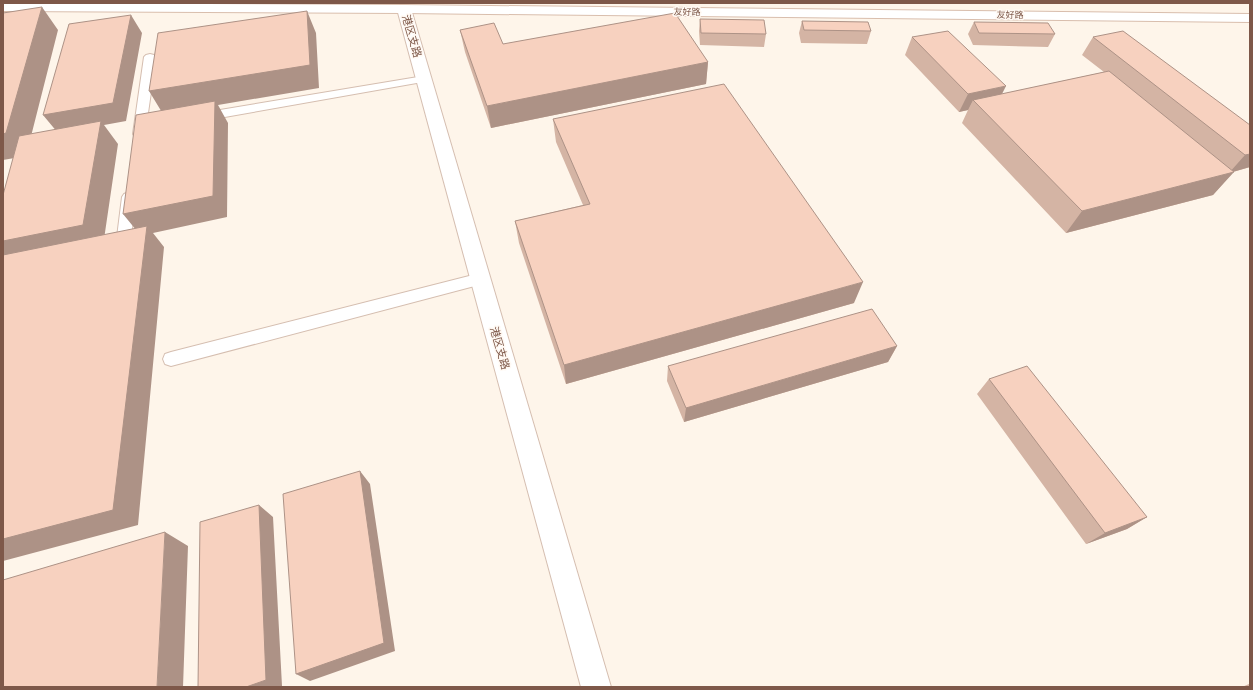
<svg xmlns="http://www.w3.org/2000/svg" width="1253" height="690" viewBox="0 0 1253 690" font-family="Commissioner,'Noto Sans SC',sans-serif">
	<rect width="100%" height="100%" fill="#fef5ea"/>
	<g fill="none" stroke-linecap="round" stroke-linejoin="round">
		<g stroke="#d5beb0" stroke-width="2">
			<path id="lane" d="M150,54L154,55L156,57L145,134L143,137H135L133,134L144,57L146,55Z
				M424,76L428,77L430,79L428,81L202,121L198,120L196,117L198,114L202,113Z
				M129,192L134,194L136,197L131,237L129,241L124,242L119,241L117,237L122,197L124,194Z
				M481,273L486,275L488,279L486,283L171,366L165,364L163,359L165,354L171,352Z"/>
		</g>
		<g stroke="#d5beb0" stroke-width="2">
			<path id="street" d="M404,5L409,6L411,9L611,687H581L397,9L399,6Z"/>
		</g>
		<g stroke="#d9bead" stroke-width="2">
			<path id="secondary" d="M3,3L404,5L1250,14V22L404,13L3,11Z"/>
		</g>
		<use href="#lane" fill="#fff" fill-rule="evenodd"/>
		<use href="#street" fill="#fff" fill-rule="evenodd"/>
		<use href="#secondary" fill="#fff" fill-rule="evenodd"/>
	</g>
	<path fill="#d4b4a4" d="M700,19L766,34L764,47L700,45L699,31Z
		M802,21L871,31L867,44L801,43L799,33Z
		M974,22L1055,34L1048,47L973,45L968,34Z
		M460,30L503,44L708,62L706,84L491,128L465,52Z
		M912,37L1002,94L1104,72L1082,55L1093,37L1250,125V167L1233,172L1213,195L1066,233L962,123L968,110L959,112L905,55Z
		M553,119L854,303L566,384L519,243L515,221L583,205L556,142Z
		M897,346L888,362L684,422L667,381L668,366Z
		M989,379L1147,517L1127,529L1086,544L977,394Z
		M1249,684H1250V687H1242Z"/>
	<path fill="#ad9286" d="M42,7L58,30L26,156L3,160V134Z
		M307,11L316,33L319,88L218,105L228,123L227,217L153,233L164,247L138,525L3,561V539L141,236L123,214L163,114L149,91Z
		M131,15L142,33L126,121L104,125L118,144L103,246L3,256V241L58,133L43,115Z
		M708,62L706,84L491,128L487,106Z
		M1006,86L997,104L973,100L968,110L959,112L968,94Z
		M1250,154V167L1229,173L1245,155Z
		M1234,172L1213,195L1066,233L1082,211Z
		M863,282L854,303L566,384L564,365Z
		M897,346L888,362L684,422L686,408Z
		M360,471L370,484L395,651L310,681L296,674Z
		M259,505L273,517L282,686L280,687H246Z
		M1147,517L1127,529L1086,544L1105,533Z
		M165,532L188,546L183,687H157Z"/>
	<path fill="#f7d1bf" stroke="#ad9286" d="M42,7L6,133L3,134V13Z
		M307,11L310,65L149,91L158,33Z
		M675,13L708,62L487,106L460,30L494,23L503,44Z
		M131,15L113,103L43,115L69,24Z
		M700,19L764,20L766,34L701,33Z
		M802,21L868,22L871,31L804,30Z
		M974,22L1048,23L1055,34L979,33Z
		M948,31L1006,86L968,94L912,37Z
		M1123,31L1250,125V154L1245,155L1093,37Z
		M1109,71L1234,172L1082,211L973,100Z
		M724,84L863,282L564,365L515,221L590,204L553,119Z
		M215,101L213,196L123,214L136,115Z
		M101,121L83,225L3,241V195L19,136Z
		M147,226L113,510L3,539V255Z
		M872,309L897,346L686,408L668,366Z
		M1027,366L1147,517L1105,533L989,379Z
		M360,471L384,643L296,674L283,494Z
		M259,505L266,680L246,687H198L200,522Z
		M165,532L157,687H3V580Z"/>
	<g text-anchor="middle" stroke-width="3" stroke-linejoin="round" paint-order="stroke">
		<g font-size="9" fill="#7e5849" stroke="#fff9f3">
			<text transform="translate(687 12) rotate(1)" y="3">友好路</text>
			<text transform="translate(1010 15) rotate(1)" y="3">友好路</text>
		</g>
		<g font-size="11" fill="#7e5849" stroke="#fff9f3">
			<text transform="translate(412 36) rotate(74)" y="4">港区支路</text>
			<text transform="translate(500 348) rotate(74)" y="4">港区支路</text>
		</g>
	</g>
	<rect width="1253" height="690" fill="none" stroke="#7e5849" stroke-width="8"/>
</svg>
